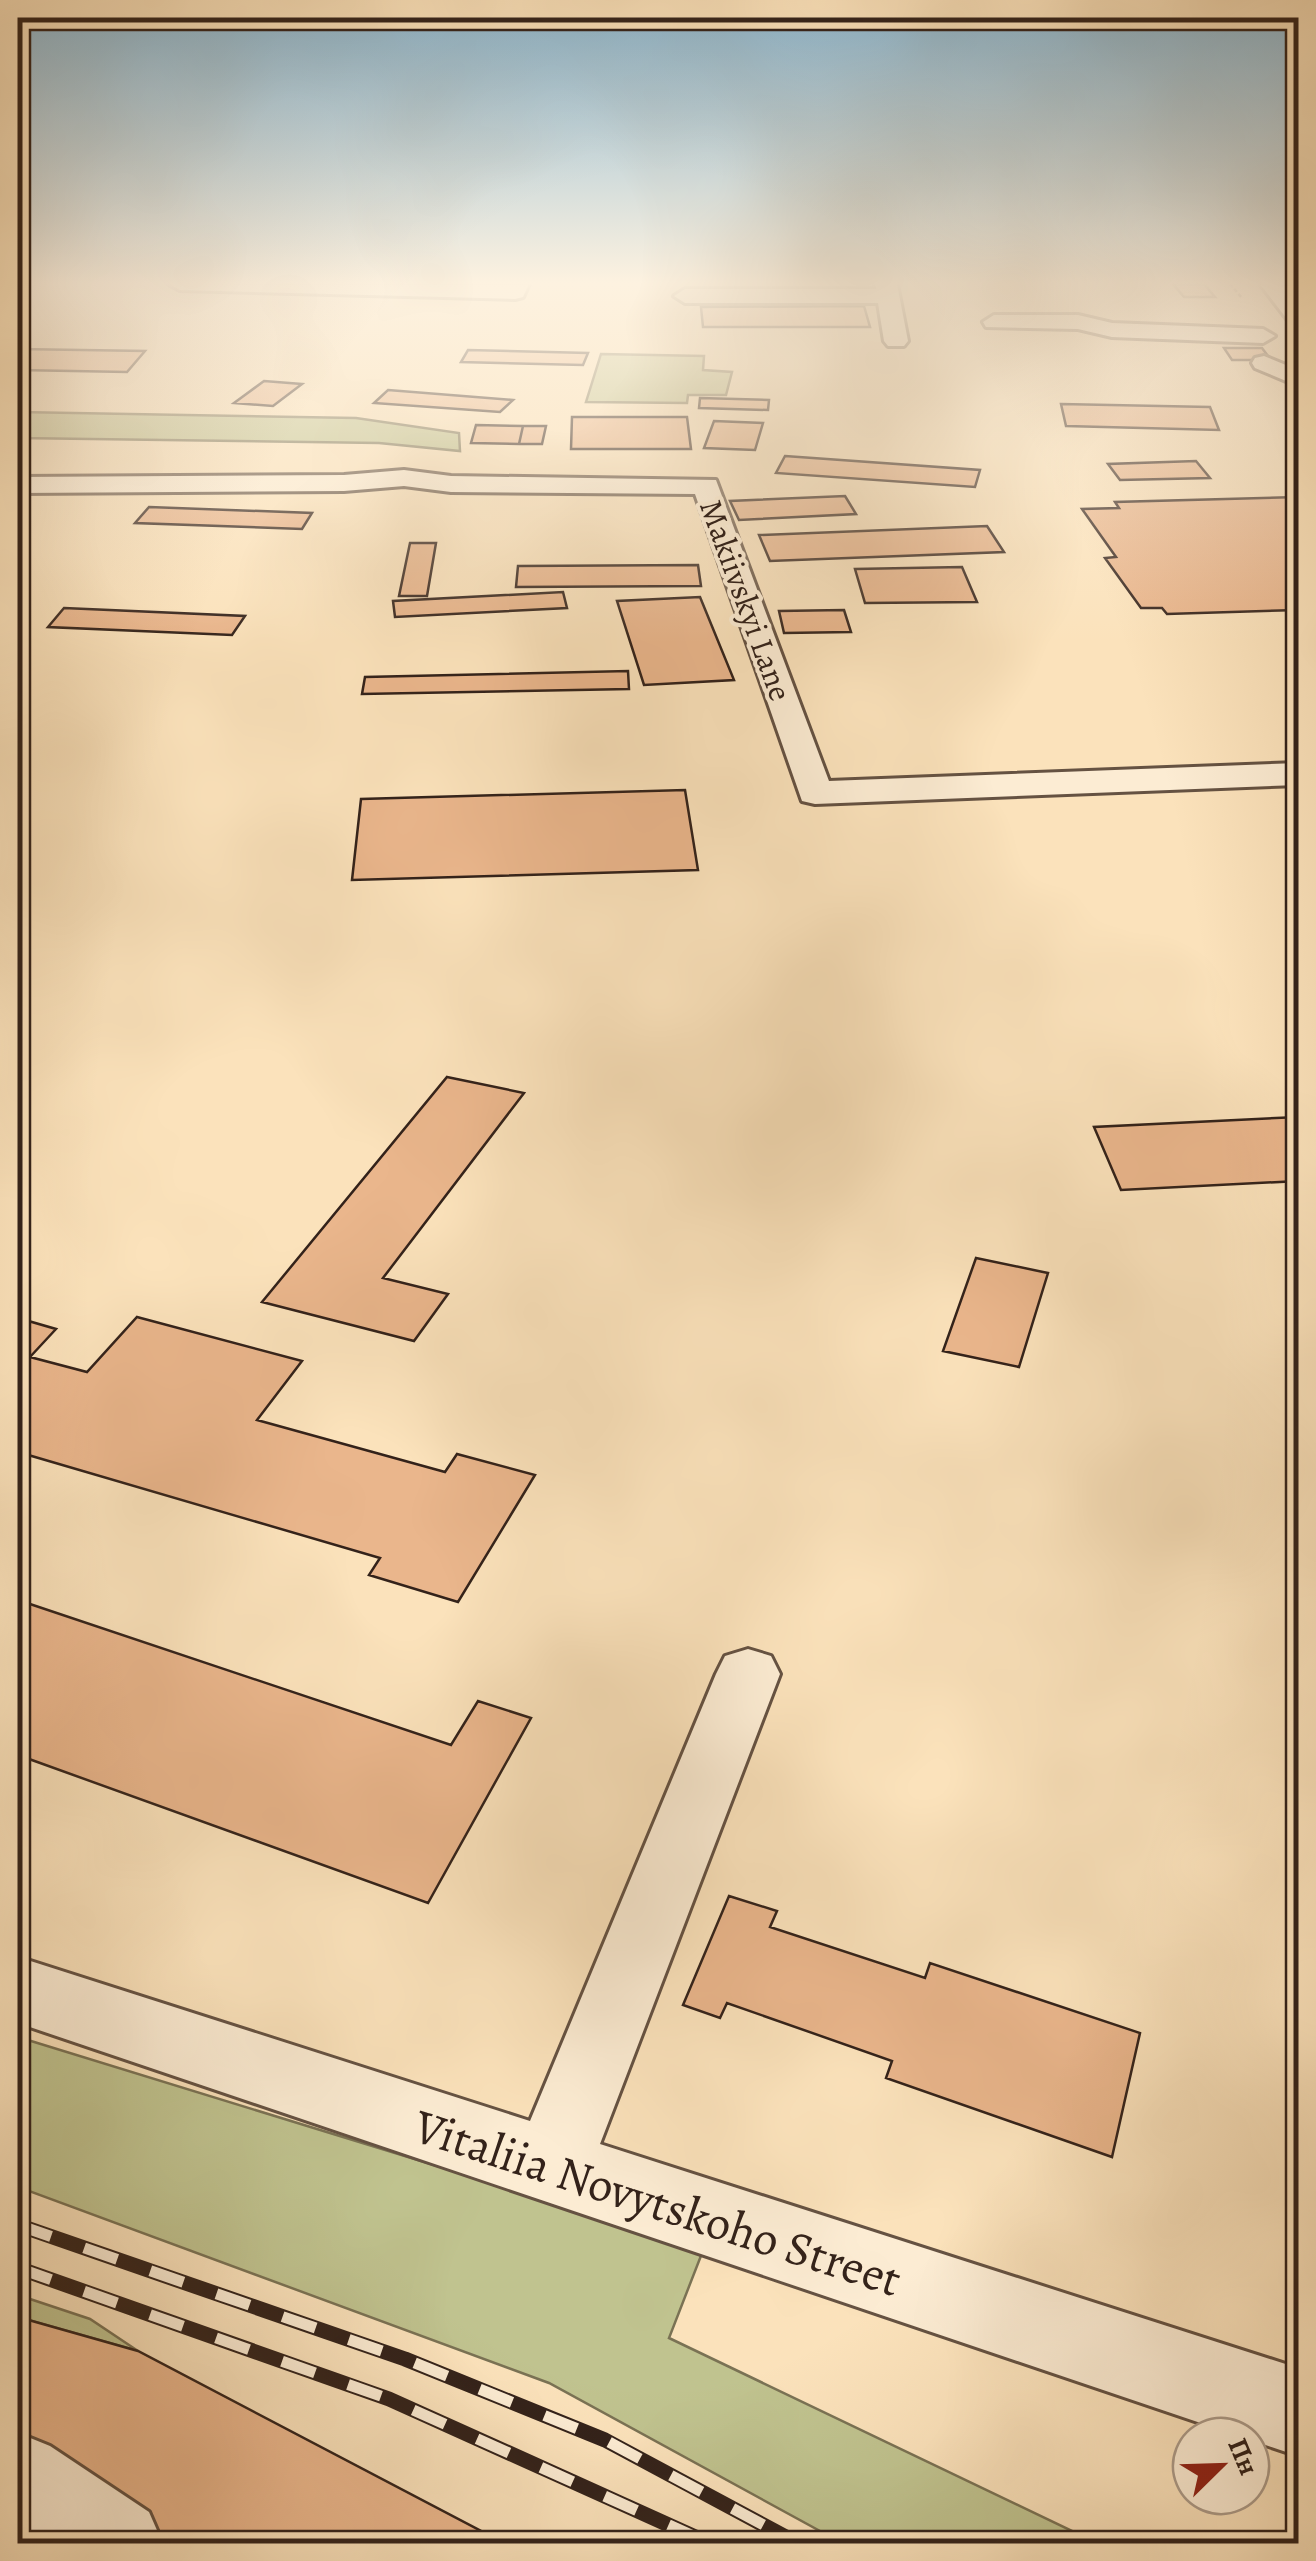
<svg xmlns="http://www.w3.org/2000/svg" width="1316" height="2561" viewBox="0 0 1316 2561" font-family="Alegreya,serif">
	<rect width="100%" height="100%" fill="#fbe2bb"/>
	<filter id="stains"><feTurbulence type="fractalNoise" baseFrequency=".002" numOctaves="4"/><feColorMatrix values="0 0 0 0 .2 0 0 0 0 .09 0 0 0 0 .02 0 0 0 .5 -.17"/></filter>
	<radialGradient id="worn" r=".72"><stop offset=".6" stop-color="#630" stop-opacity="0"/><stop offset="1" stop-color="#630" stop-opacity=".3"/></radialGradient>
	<path fill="#c0c38f" stroke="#7a7254" stroke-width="2.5" d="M601,354L704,356L703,370L732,372L726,395H688L687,403L586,402Z
		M18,412L356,418L459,433L460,451L379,443L18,438Z
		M18,2037L704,2248L669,2338L1097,2543H842L549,2383L18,2187Z
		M18,2295L90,2319L138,2351L18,2317Z"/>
	<path fill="#eab68c" stroke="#33221a" stroke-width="2.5" d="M1173,284H1204L1215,297H1184Z
		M864,306L870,327H703L701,307Z
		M1224,348H1262L1271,360H1232Z
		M18,349L145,351L127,372L18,370Z
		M468,350L588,353L583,365L461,362Z
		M264,381L302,384L273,406L234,403Z
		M388,390L513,400L500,412L374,403Z
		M700,398L769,400L768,410L699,408Z
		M1061,404L1210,407L1219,430L1066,426Z
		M572,417H687L691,449H571Z
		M714,421L763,423L755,450L704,448Z
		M476,425L523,426L519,444L471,443Z
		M523,426H546L542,444H519Z
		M785,456L980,470L975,487L776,473Z
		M1196,461L1210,478L1120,480L1108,464Z
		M845,496L856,514L739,520L730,501Z
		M1298,497V610L1167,614L1162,608H1141L1105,558L1116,557L1082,509L1119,508L1115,502Z
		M149,507L312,513L302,529L135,523Z
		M987,526L1004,552L770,561L759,535Z
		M410,543H436L427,596H399Z
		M698,565L701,586L516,587L518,566Z
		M962,567L977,602L865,603L855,569Z
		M563,592L567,608L395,617L393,601Z
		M700,597L734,680L644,685L617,601Z
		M64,608L245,616L232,635L48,627Z
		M844,610L851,632L784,633L779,611Z
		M628,671L629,689L362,694L365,677Z
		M685,790L698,870L352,880L361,799Z
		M447,1077L524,1093L383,1278L448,1294L414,1341L262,1302Z
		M1298,1117V1164H1289L1298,1181L1121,1190L1094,1127Z
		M976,1258L1048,1273L1019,1367L943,1351Z
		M137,1317L302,1361L257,1420L445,1472L457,1454L535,1475L458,1602L369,1575L380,1558L18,1452V1318L56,1329L30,1357L87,1372Z
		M18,1600L451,1745L478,1701L531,1718L428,1903L18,1755Z
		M729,1896L777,1911L770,1927L925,1978L930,1963L1140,2033L1112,2157L886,2078L892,2061L727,2003L720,2018L683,2005Z
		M18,2317L138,2351L506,2544H169L64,2465L18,2447Z"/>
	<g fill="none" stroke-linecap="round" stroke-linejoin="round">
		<g stroke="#655242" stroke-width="6">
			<path id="minor" d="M169,284L507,285L529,284L523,297L515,299L180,290Z
				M875,284H897L908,341L904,346H888L884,341L878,303H685L674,296L685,289H876Z
				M1260,284H1283L1298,304V325L1290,323Z
				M994,315H1078L1112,323L1263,329L1275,336L1263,343L1112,337L1078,329L986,327L983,322Z
				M1264,356L1298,370V386L1255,368L1252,363L1255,358Z
				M404,470L451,476L716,480L829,781L1298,763V785L815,804L802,801L695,494L451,492L404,486L344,491L18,493V477L344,475Z
				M748,1649L771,1656L780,1674L600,2144L1298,2368V2456L1251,2440V2436H1239L18,2023V1957L530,2121L716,1674L725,1656Z
				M18,2433L50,2446L149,2512L163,2544H36L18,2531Z"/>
		</g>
		<path stroke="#33221a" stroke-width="2.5" stroke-dasharray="4 2.5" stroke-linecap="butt" d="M1230,284L1242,298"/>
		<use href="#minor" fill="#fcecd3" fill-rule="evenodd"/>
		<g stroke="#33221a" stroke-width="15">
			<path id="rail" d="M18,2225L405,2359L605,2440L799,2544
				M18,2268L389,2399L711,2544"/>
		</g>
		<use href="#rail" stroke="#fcecd3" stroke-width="11" stroke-dasharray="35" stroke-linecap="butt"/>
	</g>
	<linearGradient id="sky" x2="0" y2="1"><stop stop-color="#8bb8d3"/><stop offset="0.44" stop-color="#fdf2e0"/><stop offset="1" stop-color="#fdf2e0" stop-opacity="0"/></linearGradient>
	<rect width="1316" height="643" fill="url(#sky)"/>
	<g text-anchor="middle" stroke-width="8" stroke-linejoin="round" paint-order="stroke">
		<g font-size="32" fill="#33221a" stroke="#fcecd3">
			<text transform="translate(746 600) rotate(70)" y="11">Makiivskyi Lane</text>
		</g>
		<g font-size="48" fill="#33221a" stroke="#fcecd3">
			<text transform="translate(658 2202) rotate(18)" y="17">Vitaliia Novytskoho Street</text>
		</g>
	</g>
	<rect width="1316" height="2561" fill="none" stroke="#fbe2bb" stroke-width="60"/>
	<rect x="20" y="20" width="1276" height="2521" fill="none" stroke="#33221a" stroke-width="5"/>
	<rect x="30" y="30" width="1256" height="2501" fill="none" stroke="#33221a" stroke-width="2.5"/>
	<g transform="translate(1221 2466) rotate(67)"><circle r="48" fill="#fcecd3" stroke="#ac9b89" stroke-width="2.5"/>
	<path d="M0-8L18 38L0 25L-18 38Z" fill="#8f2418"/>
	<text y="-15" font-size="28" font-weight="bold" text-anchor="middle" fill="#33221a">Пн</text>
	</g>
	<rect width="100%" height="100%" filter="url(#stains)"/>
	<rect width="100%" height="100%" fill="url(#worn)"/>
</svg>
